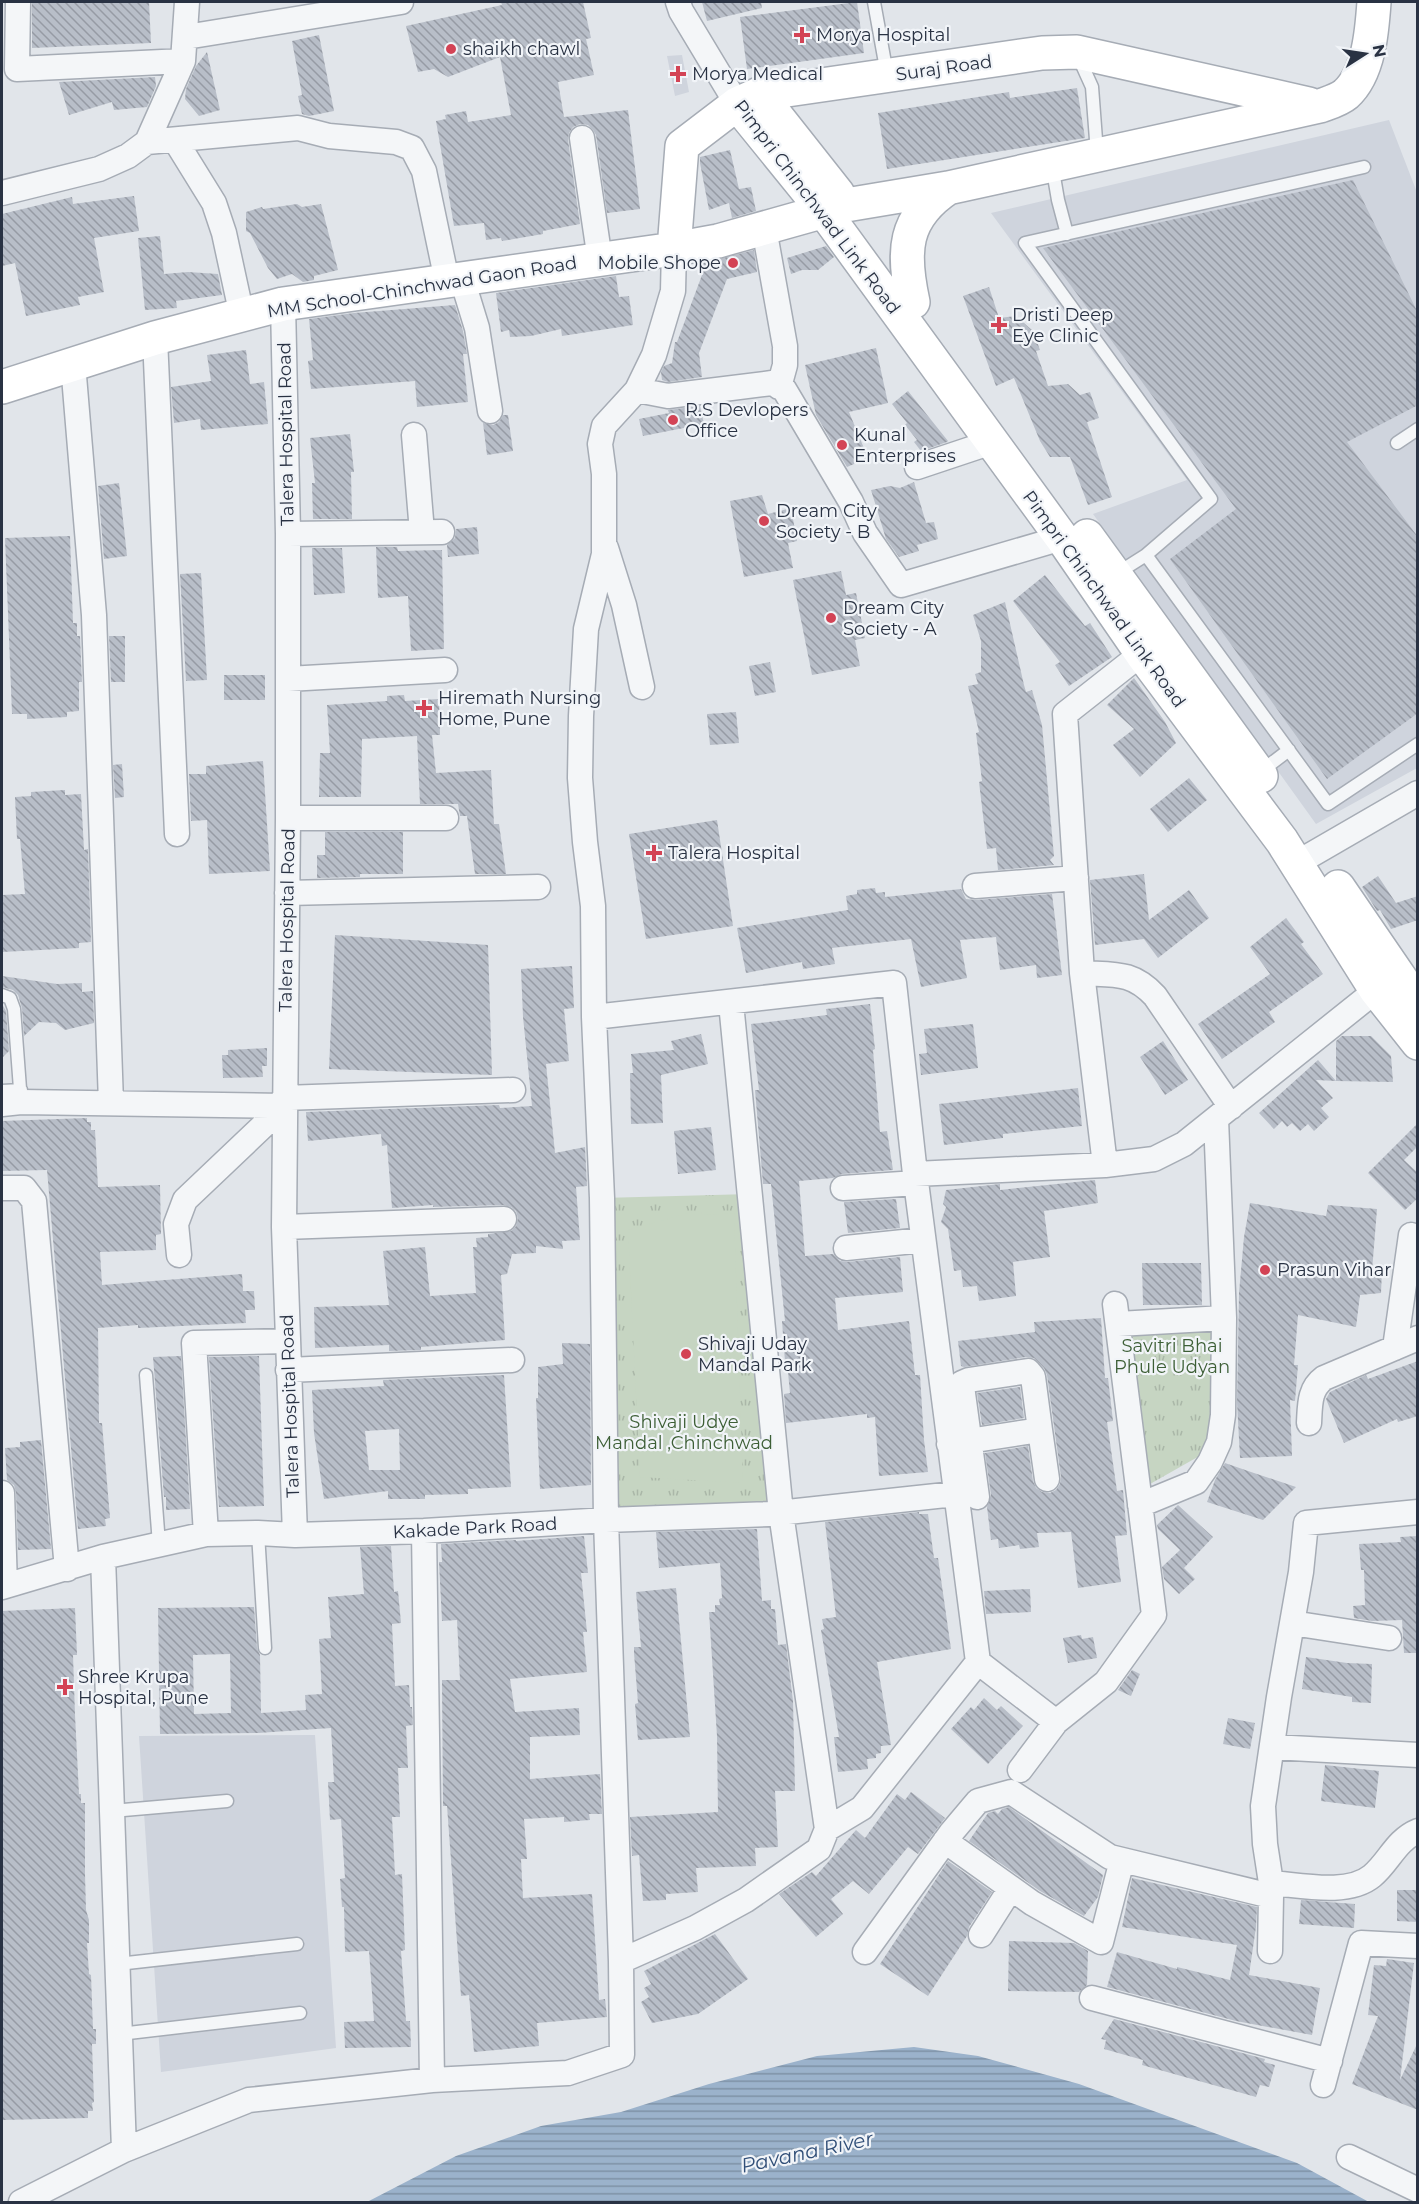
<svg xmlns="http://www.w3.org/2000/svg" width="1419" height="2204" viewBox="0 0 1419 2204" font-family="Montserrat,sans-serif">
	<defs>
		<pattern id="grass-tufts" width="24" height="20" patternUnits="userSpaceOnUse" patternTransform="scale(1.5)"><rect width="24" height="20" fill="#c6d5c2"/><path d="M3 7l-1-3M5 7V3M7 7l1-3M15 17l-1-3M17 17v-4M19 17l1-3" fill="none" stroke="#aab7a8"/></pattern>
		<pattern id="water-rules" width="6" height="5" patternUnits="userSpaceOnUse" patternTransform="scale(1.5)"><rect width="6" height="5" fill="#9bb2cb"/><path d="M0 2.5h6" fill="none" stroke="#7e91a6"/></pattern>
		<pattern id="building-back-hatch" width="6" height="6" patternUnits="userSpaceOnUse" patternTransform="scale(1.5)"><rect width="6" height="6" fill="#b8bec8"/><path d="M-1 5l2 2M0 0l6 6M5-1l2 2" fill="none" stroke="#969ba4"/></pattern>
	</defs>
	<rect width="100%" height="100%" fill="#e1e5ea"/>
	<path fill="#cfd4dd" d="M682,55L689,92L675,96L667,56Z
		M1389,120L1418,195L1417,768L1316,824L1093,514L1187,480L991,213Z
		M315,1735L336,2048L161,2072L139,1736Z"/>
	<path fill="url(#grass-tufts)" d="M750,1194L769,1514L606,1520L602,1198Z
		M1124,1316L1211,1325L1215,1348L1210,1450L1143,1488Z"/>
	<path fill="#c6d5c2" d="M696,1211L707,1215L734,1213L743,1483L640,1477L628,1230Z"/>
	<path fill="url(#water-rules)" d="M914,2047L978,2056L1079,2084L1297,2163L1369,2202H367L456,2156L541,2126L621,2112L709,2084L817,2056Z"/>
	<path fill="url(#building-back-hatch)" fill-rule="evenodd" d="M32,2H149L151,43L32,48Z
		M501,2H583L591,38L586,39L594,75L558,82L564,117L628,110L640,209L607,213L596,135L593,130L588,125L580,124L573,127L569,133L568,140L580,224L543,231V234L502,241L501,238L486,240L484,223L454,226L436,121L446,119L445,115L466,111L468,122L511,115L500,57L448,77L434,69L418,72L406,26L502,5Z
		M702,2H761L762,8L707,21Z
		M857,2L864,53L747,69L740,17Z
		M319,35L334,111L309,116L302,114L298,96L302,95L292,41Z
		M207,52L220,110L199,116L185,99L186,89L196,66Z
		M155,77L156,86L147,107L114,110L112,102L69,115L59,82Z
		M1077,88L1085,138L887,169L878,113L1009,92L1010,98Z
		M730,150L739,189L751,187L756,211L732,218L729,203L709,210L700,163V157Z
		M1353,180L1418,313V405L1347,442L1418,537V713L1327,779L1170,559L1236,509L1043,248Z
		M134,196L139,231L94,238L104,292L78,297L80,305L26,316L15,263L2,266V214L72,197L73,204Z
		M297,204L302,207L321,204L338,270L314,276V280L303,282L292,274L277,279L268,268L250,233L246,231V212L262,207L263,209Z
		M160,236L164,274L188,272L218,274L222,295L176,301L177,308L145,310L138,238Z
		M826,246L834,257L818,270H802L791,274L787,258Z
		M754,250L757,272L727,279L699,353L702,377L668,382L662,380L661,372L664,366L672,363L675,342H677L702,275L699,264Z
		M616,276L619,297L629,296L633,325L562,336L561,329L531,336L510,337L509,330L501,332L496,293Z
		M989,287L999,318L1016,316L1033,331L1040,350L1036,351L1048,386L1068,384L1080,395L1090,392L1099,418L1087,422L1112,497L1088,505L1070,457H1050L1040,441L1014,378L996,386L963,296Z
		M455,305L463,331L467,354H463L468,402L417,407L415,381L311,389L308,361L313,360L309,319L354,313Z
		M876,348L888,403L849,412L868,458L847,467L816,415L805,365Z
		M246,350L250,384L264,382L268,424L201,430L200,419L174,423L171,387L211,381L207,355Z
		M908,391L948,441L947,442L921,451L914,442L917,440L905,425L907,423L892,404Z
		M700,406L704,424L643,436L639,419L669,413L668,410Z
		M503,415H508L513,451L487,455L483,423L493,425L499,422Z
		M350,434L354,472H351L352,519H313L312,483H315L310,438Z
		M914,482L926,523L934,522L938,539L917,545L919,551L899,557L886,539L871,490L890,486L900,488Z
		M119,483L127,556L104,559L98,486Z
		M762,495L768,514L791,508L797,541L788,543L793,568L744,577L730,501Z
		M477,527L479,554L448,557L447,545L455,538L456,529Z
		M70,536L73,623H77V636H80L82,682H79V711L67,712V717L27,719V714H12L5,538Z
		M376,547H397L398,551L442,550L444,649L411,651L408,596L378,598Z
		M312,548H342L345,593L314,595Z
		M841,571L846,595L856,593L865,638L855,640L860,666L812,675L793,580Z
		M201,573L207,680L186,681L180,574Z
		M1045,575L1085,626L1090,623L1112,657L1069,686L1055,665L1060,662L1013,601Z
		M1005,602L1024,685L1026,692L1032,690L1042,725L1054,856L1050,860L1054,865L998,870L996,848L987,849L979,782L982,781L976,733L979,732L968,686L978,684L975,674L981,672V641L973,615Z
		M109,636H125V682H111Z
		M770,662L776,692L755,696L749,666Z
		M224,675H265V700H224Z
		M1134,678L1165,722L1176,743L1140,777L1113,745L1134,729L1107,705Z
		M404,695L405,701L439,699L440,735H432L436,773L491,770L494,824H499L506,874H475L467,816H460L458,804H420L417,736L362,739L361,797H319L320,753H330L327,705L387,701V696Z
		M736,712L739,743L710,745L707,714Z
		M263,761L270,871L209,874L207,820L191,821L189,774H206V766Z
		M122,764L124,797L115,798L113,765Z
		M1189,778L1207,800L1168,832L1150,809Z
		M65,790V795L81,794L84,850L88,849L91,942L79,943V948L2,952V895L25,894L20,839H17L15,797L31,796V792Z
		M717,820L733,926L646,939L629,834Z
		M325,832H403V874H360V877L317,878V855H325Z
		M1144,874L1149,920L1189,890L1209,918L1158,958L1144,939L1095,945L1090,880Z
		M1378,876L1396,903L1418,896V920L1391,929L1380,910L1377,911L1362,887Z
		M875,888L876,893L885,892V897L961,889L966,899L976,900L1052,894L1062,975L1037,978L1036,965L1000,970L996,937L960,940L967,978L921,987L911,939L832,948L835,964L803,969L802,962L746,973L737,928L848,910L846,896L857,894V890Z
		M1286,918L1304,942L1301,944L1323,974L1269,1012L1275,1022L1222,1059L1198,1024L1270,974L1250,947Z
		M335,935L488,945L492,1075L329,1069Z
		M572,966L574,1008L564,1009L569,1061L546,1064L555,1153L585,1147L587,1186L576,1187L580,1240L562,1241L563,1249L536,1246V1253L512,1254L507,1274L501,1275L505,1340L421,1347V1350L389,1351V1345L315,1348L314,1307L389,1305L383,1251L425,1247L430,1296L476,1293L473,1247H477L476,1238L488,1237V1234L511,1231L516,1226L518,1218L516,1211L511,1207L503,1205L433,1207V1205L392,1208L387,1145L382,1146L381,1134L308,1141L306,1112L499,1105L500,1108L532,1106L523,1017L521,969Z
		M2,976L57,984L82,983V992L93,991L94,1023L65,1030L56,1023L39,1022L24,1036L22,1008L18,995L13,990L2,987Z
		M2,1004L6,1011L9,1051L2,1058Z
		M870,1004L875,1049L873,1050L880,1132L887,1131L893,1170L842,1174L833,1178L799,1181L805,1256L833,1254L840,1261L847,1262L900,1257L903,1292L835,1298L838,1330L909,1321L915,1375H920L924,1440L928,1472L879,1476L875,1417L867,1418V1414L786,1423L784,1394L790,1393L787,1362H785L782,1321H785L771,1184H763L755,1090H759L751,1024L827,1015L826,1009Z
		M973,1024L978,1068L921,1075L919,1054L927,1053L924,1029Z
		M701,1034L708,1064L661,1075L663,1123L631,1124L630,1073H633L631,1054L674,1050L671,1041Z
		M1342,1036H1371L1391,1056L1393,1082L1336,1081V1041Z
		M1163,1041L1188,1080L1165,1095L1140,1057Z
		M267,1048V1066H262L263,1077L223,1078L222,1055H228V1050Z
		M1318,1060L1336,1081L1316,1080L1333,1098L1321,1108L1329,1117L1314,1131L1308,1124L1300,1131L1292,1123L1287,1127L1282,1121L1274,1129L1259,1113Z
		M1078,1088L1082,1126L1003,1134V1138L944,1145L939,1104Z
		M87,1118V1122H91V1130H95L98,1187L160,1185L161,1234L156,1235V1250L100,1252L102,1285L242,1274L243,1291H254L255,1310H245L246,1323L138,1328V1325L98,1328L99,1423H102L110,1518L105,1519L106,1526L78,1529L47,1170L2,1171V1121Z
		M1418,1123V1146L1404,1160L1418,1173V1198L1405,1210L1368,1173Z
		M711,1127L716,1170L678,1174L674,1131Z
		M1095,1180L1098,1203L1044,1211L1050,1257L1013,1262L1016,1296L979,1301L977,1286L963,1287L961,1270L954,1271L948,1229L941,1222L946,1207L943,1204L946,1190L1000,1184V1190Z
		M896,1199L900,1228L848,1233L844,1202Z
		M1250,1203L1326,1216L1328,1205L1377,1209L1372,1271H1382L1381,1293L1360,1295L1356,1327L1298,1315L1294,1365H1298L1295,1401L1290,1400L1292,1456L1240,1458L1237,1402L1239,1293L1244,1237Z
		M1142,1263H1201L1202,1305H1143Z
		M1101,1318L1105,1378H1108L1113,1421L1107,1422L1117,1491L1123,1490L1127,1535L1115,1536L1121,1582L1078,1588L1071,1532L1037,1533L1039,1547L1020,1549L1019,1545L999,1548L998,1539L991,1540L987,1507L991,1495L985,1453L1028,1446L1033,1481L1036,1488L1042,1492L1050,1493L1056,1490L1060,1484L1061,1477L1047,1375L1044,1368L1034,1358L1026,1357L964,1367L961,1366L958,1341L1035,1332L1034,1322Z
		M562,1343L590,1344L591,1485L540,1489L536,1398H538V1367L563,1364Z
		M181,1356L190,1509L166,1510V1497H164L153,1357Z
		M259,1356L264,1506L219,1507L209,1357Z
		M1418,1361V1416L1398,1422L1397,1419L1344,1443L1326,1399L1330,1392L1366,1375L1368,1379Z
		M504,1375L511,1487L468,1489V1494L425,1495V1499H388V1491L324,1499L314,1433L312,1390L384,1386L383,1380ZM399,1429L400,1470H369L365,1431Z
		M1020,1387L1024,1418L982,1425L977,1393Z
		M41,1440L51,1549L18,1550L16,1493L14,1485L7,1480L5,1448L20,1447V1442Z
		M1225,1463L1251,1472L1296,1487L1263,1520L1207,1502L1215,1480Z
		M1178,1505L1213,1537L1184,1568L1195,1579L1179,1594L1164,1579L1162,1567L1180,1550L1158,1529L1157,1525Z
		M919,1512V1514H928L934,1558H938L951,1649L877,1662L891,1745L881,1746V1753L876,1754V1758L867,1759L868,1769L838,1772L834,1737H839L821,1630L824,1629L822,1619L836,1617L825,1522Z
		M757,1529L762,1601L771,1600V1609H775L778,1645L786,1644L793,1701L795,1791H775L778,1847L755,1848L756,1866L696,1868L698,1892L666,1894V1900L643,1901L639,1855L632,1856L630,1817L718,1812L717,1736L709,1612H715V1605H720L719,1599L722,1598L720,1563L659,1568L656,1532Z
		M584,1536L588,1573H581L587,1632H583L587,1672L510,1679L515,1712L579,1708L580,1735L530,1737V1779L600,1774L602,1814H589L590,1820L564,1822V1817L524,1819L527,1859H521L523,1898L592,1894L599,2000L605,1999L607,2017L537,2023L539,2046L474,2052L469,1995L461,1996L447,1806H443L442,1680H460L457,1620L442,1621L439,1562H442L441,1544L516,1540V1541Z
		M1418,1536V1653H1404L1402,1620L1372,1621L1354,1618L1353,1606L1365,1605L1364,1570H1361L1359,1544L1401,1542L1400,1537Z
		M391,1546L394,1592L398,1591L401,1623L392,1624L395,1686L409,1685L410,1707H412L413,1725L406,1726L408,1768H398L400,1817H392L395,1875L402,1874L405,1950L401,1951L406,2021H410L411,2047L345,2048L344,2022L374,2021L369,1951L345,1952L344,1907H342L340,1879L345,1878L341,1819L330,1820L328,1782H334L331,1728L258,1733L160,1734L158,1608L254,1607L257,1648L260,1655L261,1713L306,1710L305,1695L322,1694L319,1639L331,1638L328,1597L364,1594L360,1547ZM230,1654L231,1713L194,1714L193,1655Z
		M676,1588L690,1737L638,1740L635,1704L638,1703L634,1653V1647H641L636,1592Z
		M1030,1589L1031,1612L986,1614L984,1591Z
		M75,1608L77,1655H73L75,1715L79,1794H81V1803H85V1874L86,1910L89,1920V1943H87L89,1974L91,1975L93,2029H96V2044H92L94,2102L92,2103L93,2111H88V2118L2,2120V1611Z
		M1081,1635L1082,1639L1093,1637L1097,1658L1068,1663L1063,1638Z
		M1306,1657L1347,1663L1372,1664L1371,1703L1352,1702V1697L1302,1689Z
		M1132,1670L1140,1674L1131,1696L1118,1690Z
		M984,1698L997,1710L1001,1706L1023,1726L988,1764L951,1729L971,1707L974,1710Z
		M1228,1718L1255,1723L1250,1749L1223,1744Z
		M1325,1765L1379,1771L1375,1808L1321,1801Z
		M911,1792L945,1818L918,1854L908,1847L869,1894L853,1881L831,1899L843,1914L816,1937L779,1894L812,1872L816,1876L856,1830L865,1838L897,1794L905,1800Z
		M1009,1807L1103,1875L1098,1897L1084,1916L1040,1891L969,1841L988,1813L995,1811L998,1814L1002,1809Z
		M948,1861L992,1892L969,1927L967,1936L928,1996L880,1964Z
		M1132,1878L1257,1907L1256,1927L1249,1975L1320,1988L1312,2035L1236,2021L1107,1987L1117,1952L1177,1969V1967L1230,1980L1237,1945L1122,1927Z
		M1397,1890H1418V1922L1397,1921Z
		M1301,1900L1355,1904L1354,1928L1299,1924Z
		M715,1934L748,1979L698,2014L652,2023L641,2002L649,1997L644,1988L651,1984L644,1971Z
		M1009,1941L1074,1943L1088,1951L1087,1985L1079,1992L1008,1991Z
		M1387,1959L1414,1963L1400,2080L1418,2042V2110L1352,2084L1378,2016L1368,2015L1374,1965L1386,1966Z
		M1114,2019L1265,2059L1264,2062L1275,2065L1269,2087L1260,2085L1256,2097L1142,2065L1143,2060L1104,2049L1106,2040L1101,2039Z"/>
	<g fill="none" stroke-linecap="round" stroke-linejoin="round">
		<g stroke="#a6acb5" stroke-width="15">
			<path id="service" d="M874,2L887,74
				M1078,56L1092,87L1097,153
				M1052,165L1058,200L1067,234
				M1397,443L1418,429
				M1146,555L1211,499L1025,243L1364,167
				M1116,574L1146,555L1328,804L1418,744
				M1260,772L1289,750
				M2,995L10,998L14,1009L21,1102
				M2,1091L21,1090
				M146,1375L159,1544
				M258,1533L265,1648
				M112,1811L227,1801
				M118,1964L297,1944
				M120,2034L300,2013"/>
		</g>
		<g stroke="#a6acb5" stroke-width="27">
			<path id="minor" d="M18,2L17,69L183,61
				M678,2L681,11L737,104
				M186,37L401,2
				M582,138L600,260
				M175,140L214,203L224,233L242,316
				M147,142L298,128L329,136L396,142L412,148L424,171L447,281
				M2,193L99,169L128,156L147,142L183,61L187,2
				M764,228L785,346V365L779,387
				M462,279L477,328L490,411
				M283,304L288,534V818L284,1227L295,1535
				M155,338L177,834
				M73,364L94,615L111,1103
				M637,390L668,396L772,383L784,389L851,502L865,533L901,585L1062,538
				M414,435L422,532
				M917,467L992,442
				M288,534L442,532
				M606,548L624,605L642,687
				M288,679L445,670
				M288,818H446
				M1297,863L1418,793
				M975,886L1076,878
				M287,893L538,887
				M1082,973C1114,975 1132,971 1155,996L1231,1107
				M731,1003L781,1513L827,1829
				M594,1017L894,983L915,1174L978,1662L1056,1722L1106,1682L1154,1615L1115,1304
				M284,1098L513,1090
				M2,1104L21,1102L284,1106
				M1105,1165L1082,973L1065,714L1155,643
				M915,1174L1105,1165L1154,1159L1184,1144L1389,980
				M2,1188H24L34,1201L67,1569
				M843,1188L916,1183
				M284,1227L504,1219
				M846,1248L923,1240
				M179,1255L176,1224L185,1200L284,1106
				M1118,1324L1224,1318
				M1395,1348L1411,1235
				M288,1370L512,1360
				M1309,1423C1310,1405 1309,1389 1324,1378L1418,1338
				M1040,1430L1047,1479
				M949,1444L1040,1430L1033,1377L1028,1371L969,1380L962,1383V1386L977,1497
				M2,1493L5,1586
				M1140,1505L1196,1482L1210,1462L1219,1442L1223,1415L1224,1318L1216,1119
				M424,1531L432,2080
				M206,1534L194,1343L287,1341
				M103,1557L124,2150
				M2,1587L103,1557L206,1534L258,1533L295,1535L424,1531L606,1520L769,1514L955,1494
				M1292,1623L1389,1638
				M1273,1747L1418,1755
				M1020,1770L1056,1722
				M945,1841L1032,1903L1101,1942L1122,1860
				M1271,1883C1300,1885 1348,1896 1372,1876C1389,1862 1396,1840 1418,1831
				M981,1935L1011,1888
				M1270,1951L1271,1896
				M865,1952L951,1833L978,1801L1011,1792L1110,1857L1271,1896V1883L1265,1844L1263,1806L1279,1697L1301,1572L1306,1523L1418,1512
				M621,1961L695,1928L746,1900L819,1849L827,1829L862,1808L978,1662
				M1092,1998L1330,2061
				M1323,2085L1361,1943L1418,1946
				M1349,2157L1418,2190
				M21,2202L124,2150L249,2100L432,2080L568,2073L622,2055L621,1961L606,1520L602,1198L594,1017L593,906L585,842L580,778L581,716L586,629L604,554V474L600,444L604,426L637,390L654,355L673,291L674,249"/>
		</g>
		<g stroke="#a6acb5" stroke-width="36">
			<path id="secondary" d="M759,94L838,194
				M737,104L823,210L1062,538L1142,654L1282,841L1376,990L1418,1043
				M674,249L682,146L737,104L759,94L1042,53L1077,52L1309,104
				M913,302C902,252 903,218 948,188
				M2,387L155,338L283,304L674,249L718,241L846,205L948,188L1320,106C1328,103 1339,100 1346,94C1369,73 1372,31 1374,2
				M1087,536L1261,776
				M1338,887L1418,1004"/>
		</g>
		<use href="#service" stroke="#f4f6f8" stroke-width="12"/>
		<use href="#minor" stroke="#f4f6f8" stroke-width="24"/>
		<use href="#secondary" stroke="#fff" stroke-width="33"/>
	</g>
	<g fill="#d34355" stroke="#f1f4f8" stroke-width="2">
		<path d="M799 26h6v6h6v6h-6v6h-6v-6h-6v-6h6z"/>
		<circle cx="451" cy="49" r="6"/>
		<path d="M675 65h6v6h6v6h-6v6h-6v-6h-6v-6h6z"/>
		<circle cx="733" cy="263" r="6"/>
		<path d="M996 316h6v6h6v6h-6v6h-6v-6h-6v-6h6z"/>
		<circle cx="673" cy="420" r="6"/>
		<circle cx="842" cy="445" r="6"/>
		<circle cx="764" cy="521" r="6"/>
		<circle cx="831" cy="618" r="6"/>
		<path d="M421 699h6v6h6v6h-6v6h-6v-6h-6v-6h6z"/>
		<path d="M651 844h6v6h6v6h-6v6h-6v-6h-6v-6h6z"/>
		<circle cx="1265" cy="1270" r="6"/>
		<circle cx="686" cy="1354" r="6"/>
		<path d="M62 1678h6v6h6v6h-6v6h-6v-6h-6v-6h6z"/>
	</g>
	<g text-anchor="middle" stroke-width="4.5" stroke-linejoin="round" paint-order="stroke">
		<g font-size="18" fill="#293243" stroke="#f1f4f8" text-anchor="start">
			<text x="816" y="41">Morya Hospital</text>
			<text x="463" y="55">shaikh chawl</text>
			<text x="692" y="80">Morya Medical</text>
			<text x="721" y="269" text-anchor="end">Mobile Shope</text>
			<text x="1012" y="321">Dristi Deep<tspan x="1012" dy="21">Eye Clinic</tspan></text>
			<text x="685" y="416">R.S Devlopers<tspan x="685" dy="21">Office</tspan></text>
			<text x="854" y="441">Kunal<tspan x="854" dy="21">Enterprises</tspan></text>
			<text x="776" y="517">Dream City<tspan x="776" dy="21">Society - B</tspan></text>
			<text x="843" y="614">Dream City<tspan x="843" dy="21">Society - A</tspan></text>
			<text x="438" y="704">Hiremath Nursing<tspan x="438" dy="21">Home, Pune</tspan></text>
			<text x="668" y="859">Talera Hospital</text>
			<text x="1277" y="1276">Prasun Vihar</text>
			<text x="698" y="1350">Shivaji Uday<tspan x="698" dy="21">Mandal Park</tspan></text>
			<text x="78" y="1683">Shree Krupa<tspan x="78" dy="21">Hospital, Pune</tspan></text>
		</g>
		<g font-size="18" fill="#293243" stroke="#f1f4f8">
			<text transform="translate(944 68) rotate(-8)" y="6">Suraj Road</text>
			<text transform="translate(817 207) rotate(53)" y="6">Pimpri Chinchwad Link Road</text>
			<text transform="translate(422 287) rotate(-9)" y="6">MM School-Chinchwad Gaon Road</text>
			<text transform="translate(286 434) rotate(-91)" y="6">Talera Hospital Road</text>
			<text transform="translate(1104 599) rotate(54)" y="6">Pimpri Chinchwad Link Road</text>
			<text transform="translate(287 920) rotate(-89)" y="6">Talera Hospital Road</text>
			<text transform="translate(290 1406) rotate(-92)" y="6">Talera Hospital Road</text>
			<text transform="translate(475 1528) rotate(-3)" y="6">Kakade Park Road</text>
		</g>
		<g font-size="18" fill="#3d5f36" stroke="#f1f4f8">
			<text x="1172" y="1352">Savitri Bhai<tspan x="1172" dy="21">Phule Udyan</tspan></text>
			<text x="684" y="1428">Shivaji Udye<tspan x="684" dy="21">Mandal ,Chinchwad</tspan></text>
		</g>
		<g font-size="20" font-style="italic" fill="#314f78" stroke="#f1f4f8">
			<text transform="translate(807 2152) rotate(-12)" y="7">Pavana River</text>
		</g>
	</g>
	<rect width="1419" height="2204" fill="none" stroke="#293243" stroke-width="6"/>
	<g transform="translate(1365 54) rotate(78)" stroke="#f1f4f8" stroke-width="4.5" paint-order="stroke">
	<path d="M0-4.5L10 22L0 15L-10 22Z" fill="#293243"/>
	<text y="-9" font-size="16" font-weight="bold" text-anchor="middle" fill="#293243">N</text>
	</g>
</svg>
